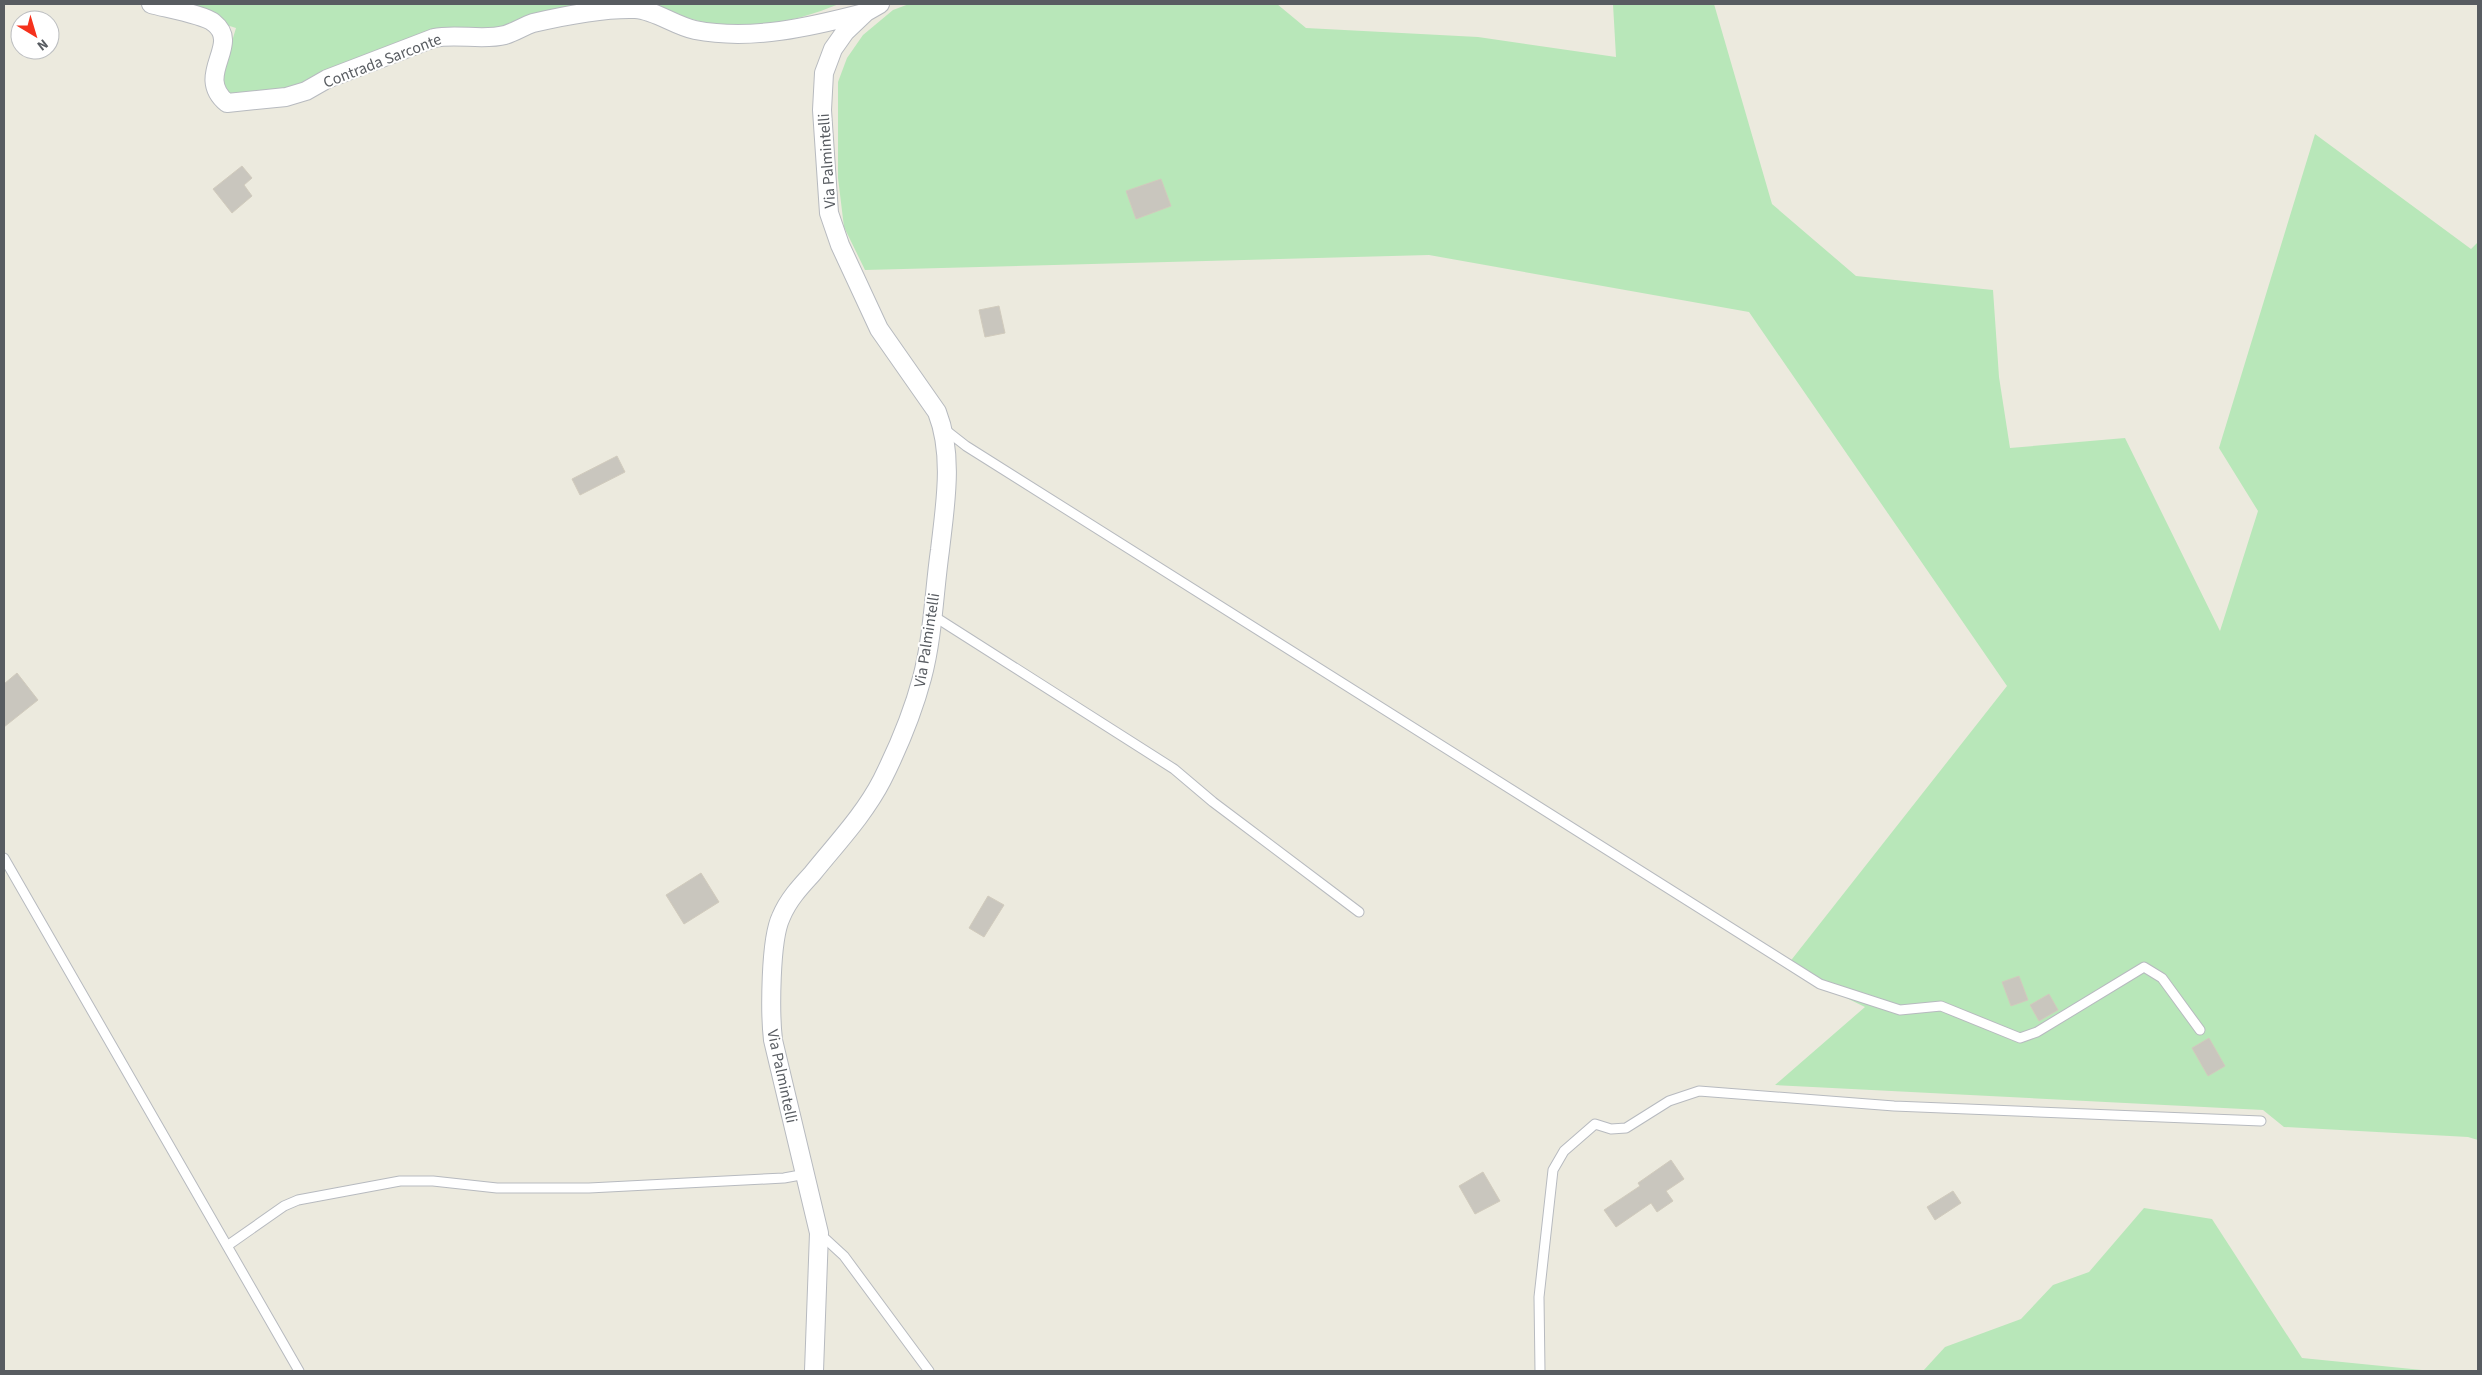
<svg xmlns="http://www.w3.org/2000/svg" width="2482" height="1375" viewBox="0 0 2482 1375" font-family="'Source Sans 3',sans-serif">
	<rect width="100%" height="100%" fill="#eceade"/>
	<path fill="#b8e7b9" d="M161,4H609L504,29L477,31L285,93L228,96L220,81L236,28Z
		M645,4H839C805,18 757,31 719,25C694,21 669,12 645,4Z
		M909,4H1277L1306,28L1478,37L1616,57L1613,4H1714L1772,204L1856,276L1993,290L1999,377L2010,448L2125,438L2220,631L2258,511L2219,448L2315,134L2471,249L2478,242V1140L2468,1137L2284,1127L2263,1110L1775,1085L1865,1007L1785,968L2007,686L1749,312L1429,255L865,270L844,227L838,178V82L847,58L863,35L893,10Z
		M2144,1208L2212,1219L2302,1358L2432,1371H1923L1945,1347L2021,1319L2053,1285L2089,1272Z"/>
	<path fill="#c9c6be" stroke="#d1cbbd" d="M242,166L252,178L244,185L252,196L232,213L213,189Z
		M1161,179L1171,206L1136,219L1126,191Z
		M999,306L1005,333L985,337L979,310Z
		M617,456L625,472L580,495L572,479Z
		M17,673L38,700L4,727V684Z
		M701,873L719,902L684,924L666,895Z
		M988,896L1004,905L984,937L969,928Z
		M2019,976L2028,1000L2011,1006L2002,982Z
		M2049,994L2058,1010L2039,1021L2030,1005Z
		M2209,1038L2225,1066L2208,1076L2192,1048Z
		M1671,1160L1684,1179L1666,1191L1673,1201L1657,1212L1651,1203L1616,1227L1604,1210L1640,1186L1638,1183Z
		M1483,1172L1500,1201L1475,1214L1459,1186Z
		M1953,1191L1961,1203L1935,1220L1927,1207Z"/>
	<g fill="none" stroke-linecap="round" stroke-linejoin="round">
		<g stroke="#b7babf" stroke-width="11">
			<path id="service" d="M943,428L966,446L1820,984L1900,1010L1941,1006L2020,1038L2037,1032L2144,967L2162,978L2200,1030
				M932,615L1174,769L1213,802L1359,912
				M4,858L299,1371
				M819,1233L844,1256L929,1371
				M227,1246L284,1206L298,1200L400,1181H433L497,1188H589L784,1178L806,1174
				M1540,1371L1539,1297L1553,1170L1564,1151L1595,1124L1611,1129L1626,1128L1669,1101L1699,1091L1894,1106L2261,1121"/>
		</g>
		<g stroke="#b7babf" stroke-width="20">
			<path id="minor" d="M151,4C165,8 205,15 214,23C242,45 193,75 227,103L286,97L306,91L327,79L434,38C457,33 482,41 505,35C515,32 524,26 533,23C563,16 604,8 635,9C655,10 675,26 695,30C751,41 810,27 864,13
				M814,1371L819,1233L773,1040C770,1014 770,940 781,917C788,900 800,887 812,874C836,844 864,815 882,780C898,748 913,712 922,678C933,637 934,592 940,550C945,506 954,455 937,412L879,329L840,245L829,213L822,110L824,73L833,49L845,32L866,12L880,4"/>
		</g>
		<use href="#service" stroke="#fff" stroke-width="9"/>
		<use href="#minor" stroke="#fff" stroke-width="18"/>
	</g>
	<g text-anchor="middle" stroke-width="4" stroke-linejoin="round" paint-order="stroke">
		<g font-size="16" fill="#585c61" stroke="#fff">
			<text transform="translate(382 60) rotate(-21)" y="6">Contrada Sarconte</text>
			<text transform="translate(826 161) rotate(-94)" y="6">Via Palmintelli</text>
			<text transform="translate(926 640) rotate(-81)" y="6">Via Palmintelli</text>
			<text transform="translate(783 1076) rotate(78)" y="6">Via Palmintelli</text>
		</g>
	</g>
	<rect width="2482" height="1375" fill="none" stroke="#585c61" stroke-width="10"/>
	<g transform="translate(35 35) rotate(142)"><circle r="24" fill="#ffffff" stroke="#bcbec0"/>
	<path d="M0-4L9 19L0 12L-9 19Z" fill="#f5311c"/>
	<text y="-8" font-size="14" font-weight="bold" text-anchor="middle" fill="#585c61">N</text>
	</g>
</svg>
